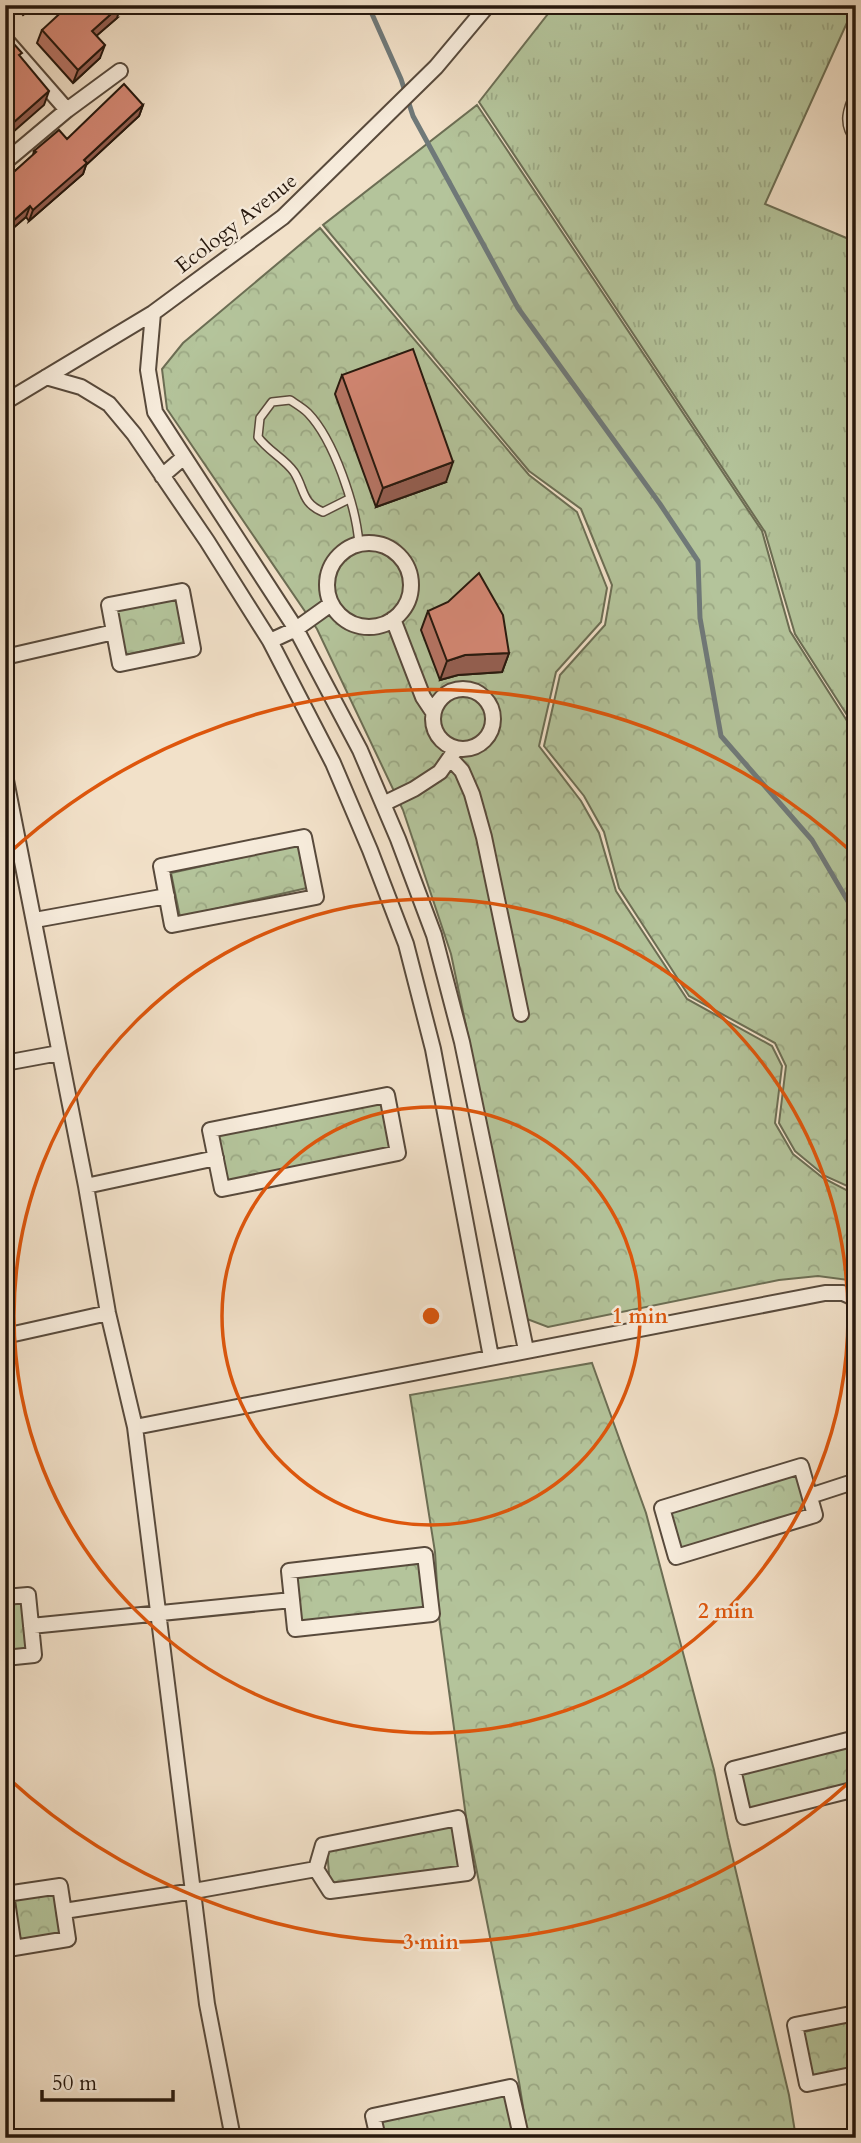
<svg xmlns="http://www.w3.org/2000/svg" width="861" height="2143" viewBox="0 0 861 2143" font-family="Cardo,serif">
	<defs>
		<pattern id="grass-tufts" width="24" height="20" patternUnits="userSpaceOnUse" patternTransform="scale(1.75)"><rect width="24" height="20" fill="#b4c49b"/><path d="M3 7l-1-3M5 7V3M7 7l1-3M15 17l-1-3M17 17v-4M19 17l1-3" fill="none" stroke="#9ba884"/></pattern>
		<pattern id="forest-crowns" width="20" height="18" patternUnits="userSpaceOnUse" patternTransform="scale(1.75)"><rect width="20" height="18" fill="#b4c49b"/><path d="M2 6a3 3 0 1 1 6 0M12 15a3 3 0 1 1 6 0" fill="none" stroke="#9ba884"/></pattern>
	</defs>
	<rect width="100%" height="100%" fill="#f2e1c9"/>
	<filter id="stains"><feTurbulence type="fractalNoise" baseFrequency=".00286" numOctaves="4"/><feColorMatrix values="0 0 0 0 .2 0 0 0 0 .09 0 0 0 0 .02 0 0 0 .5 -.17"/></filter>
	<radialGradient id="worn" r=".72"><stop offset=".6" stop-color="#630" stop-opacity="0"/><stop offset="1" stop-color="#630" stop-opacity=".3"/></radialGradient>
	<path fill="url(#grass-tufts)" stroke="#6c6e54" stroke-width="2" d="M555,5H855L765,204L856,242V729L795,634L765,532L479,102Z"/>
	<path fill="url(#forest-crowns)" stroke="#6c6e54" stroke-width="2" d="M477,105L762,531L790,631L856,735V1190L825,1176L795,1151L779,1123L786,1066L775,1043L689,996L619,888L604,832L584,796L544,746L560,675L605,625L612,585L581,509L529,471L323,225Z
		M320,228L529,475L577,512L607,588L601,622L556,672L539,746L581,801L599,833L616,891L687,999L772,1046L782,1066L775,1123L793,1154L823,1178L856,1195V1260L848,1280L818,1276L779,1280L548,1327L527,1319L451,954L403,810L317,629L167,409L162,369L183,343Z
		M176,597L185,642L125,655L116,610Z
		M298,845L307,888L180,917L171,873Z
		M381,1102L393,1148L226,1184L216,1136Z
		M592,1363L646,1513L714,1770L728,1838L789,2095L796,2138H528L519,2082L466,1817L439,1617L435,1552L410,1395Z
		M798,1470L811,1513L678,1554L666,1510Z
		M422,1559L426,1609L299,1624L293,1574Z
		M25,1598L32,1652L5,1655V1601Z
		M856,1742V1785L747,1812L737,1771Z
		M453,1823L463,1870L330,1888L327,1848Z
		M56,1890L63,1935L18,1943L11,1897Z
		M856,2020V2068L811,2077L804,2032Z
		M507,2090L517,2134L499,2138H381L377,2118Z"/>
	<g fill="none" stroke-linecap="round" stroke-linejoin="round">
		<path stroke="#6f7979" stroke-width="5" d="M368,5L401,79L413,116L518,308L660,504L698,561L700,618L721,736L812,840L856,915"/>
		<g stroke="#584a3c" stroke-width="10">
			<path id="lane" d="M856,89C847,109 841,124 856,142
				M349,499L323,512C301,503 305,489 294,472C284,458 268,451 258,437L260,418L272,402L290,400C296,404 303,408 308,413C334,440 356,506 359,544"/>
		</g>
		<g stroke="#584a3c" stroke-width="18">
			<path id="street" d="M5,39L67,110
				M5,162L67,110L120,71
				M153,313L148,370L155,412L296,629L360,750L398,839L434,935L462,1042L526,1350
				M46,377L81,387L109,404L134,434L207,541L270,641L333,763L370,850L406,944L433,1049L491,1357
				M5,402L153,313L283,217L436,67L488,5
				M162,476L184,457
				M327 585a42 42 0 1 1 84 0a42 42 0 1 1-84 0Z
				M182,591L193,649L120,664L109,605Z
				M393,619L423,697L433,712
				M270,641L296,629L331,604
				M5,657L114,632
				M433 719a30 30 0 1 1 60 0a30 30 0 1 1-60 0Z
				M450,758L462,771L472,794L484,837L521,1014
				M5,775L86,1186L108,1313L135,1427L207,2004L233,2138
				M383,804L414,789L440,772L454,752
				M304,837L316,897L172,925L161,866Z
				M35,920L167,896
				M5,1063L59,1053
				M387,1095L398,1153L222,1189L210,1130Z
				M86,1186L216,1158
				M5,1336L108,1313
				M135,1427L825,1293H843L856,1299
				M801,1466L815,1515L676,1557L662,1508Z
				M810,1496L856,1481
				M425,1555L432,1614L295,1629L289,1571Z
				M5,1597L28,1595L34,1655L5,1658
				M31,1626L292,1600
				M856,1738L733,1769L744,1817L856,1789
				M458,1818L467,1873L330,1891L316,1869L323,1845Z
				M60,1886L68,1939L14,1948L6,1894Z
				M64,1911L194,1891L316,1869
				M856,2013L795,2025L807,2084L856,2074
				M378,2138L373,2116L510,2087L521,2136L515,2138"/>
		</g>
		<use href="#lane" stroke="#f7ecdc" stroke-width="7"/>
		<use href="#street" stroke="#f7ecdc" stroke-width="14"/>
	</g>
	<path fill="#b77565" stroke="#25170d" stroke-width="2" d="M15,5H34L23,15Z
		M117,18L96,36L100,58L73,83L37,43L42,30Z
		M143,105L139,116L86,165L83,174L29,221L26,217L5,235L6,179L33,155L34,151L67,139Z
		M342,375L446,482L376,507L335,394Z
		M428,611L509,653L502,672L458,675L440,680L421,630Z"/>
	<path fill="#955f52" stroke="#25170d" stroke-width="2" d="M27,5H34L23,15Z
		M121,5L117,18L87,44L92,31Z
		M105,45L100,58L73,83L78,70Z
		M49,91L44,105L5,139V130Z
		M143,105L139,116L86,165L83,174L29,221L33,210L84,160Z
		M30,206L26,217L5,235V228Z
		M453,462L446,482L376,507L383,488Z
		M509,653L502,672L458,675L440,680L447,661L465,655Z"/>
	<path fill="#d58875" stroke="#25170d" stroke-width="2" d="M69,5H121L92,31L105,45L78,70L42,30Z
		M5,34L22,53L19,55L49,91L5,130Z
		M124,84L143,105L84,160L87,163L33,210L30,206L5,228V188L10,184L6,179L36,152L34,151L59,130L67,139Z
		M413,349L453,462L383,488L342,375Z
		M479,573L503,615L509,653L465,655L447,661L428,611L448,602Z"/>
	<g fill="none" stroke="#de560c" stroke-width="3.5">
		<circle cx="431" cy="1316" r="209"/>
		<circle cx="431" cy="1316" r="417"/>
		<path d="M854 1778A626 626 0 0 1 8 1778M8 854A626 626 0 0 1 854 854"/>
	</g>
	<g text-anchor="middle" stroke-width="5" stroke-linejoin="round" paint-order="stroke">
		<g font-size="21" fill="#25170d" stroke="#f7ecdc">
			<text transform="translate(236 223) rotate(-38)" y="7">Ecology Avenue</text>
		</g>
	</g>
	<circle cx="431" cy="1316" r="10" fill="#de560c" stroke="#f7ecdc" stroke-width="3.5"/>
	<g font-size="21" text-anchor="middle" font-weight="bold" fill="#de560c" stroke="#f7ecdc" stroke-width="5" stroke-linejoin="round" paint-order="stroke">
		<text x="640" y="1323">1 min</text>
		<text x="726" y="1618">2 min</text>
		<text x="431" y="1949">3 min</text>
	</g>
	<rect width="861" height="2143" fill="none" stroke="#f2e1c9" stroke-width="28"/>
	<rect x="7" y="7" width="847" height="2129" fill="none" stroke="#25170d" stroke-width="3.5"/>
	<rect x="14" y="14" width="833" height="2115" fill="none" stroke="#25170d" stroke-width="2"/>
	<path d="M42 2090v10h131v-10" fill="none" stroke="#25170d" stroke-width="3.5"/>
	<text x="52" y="2090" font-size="21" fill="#25170d" stroke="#f7ecdc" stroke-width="5" paint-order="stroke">50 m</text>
	<rect width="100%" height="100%" filter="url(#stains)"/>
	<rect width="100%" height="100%" fill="url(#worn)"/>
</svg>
